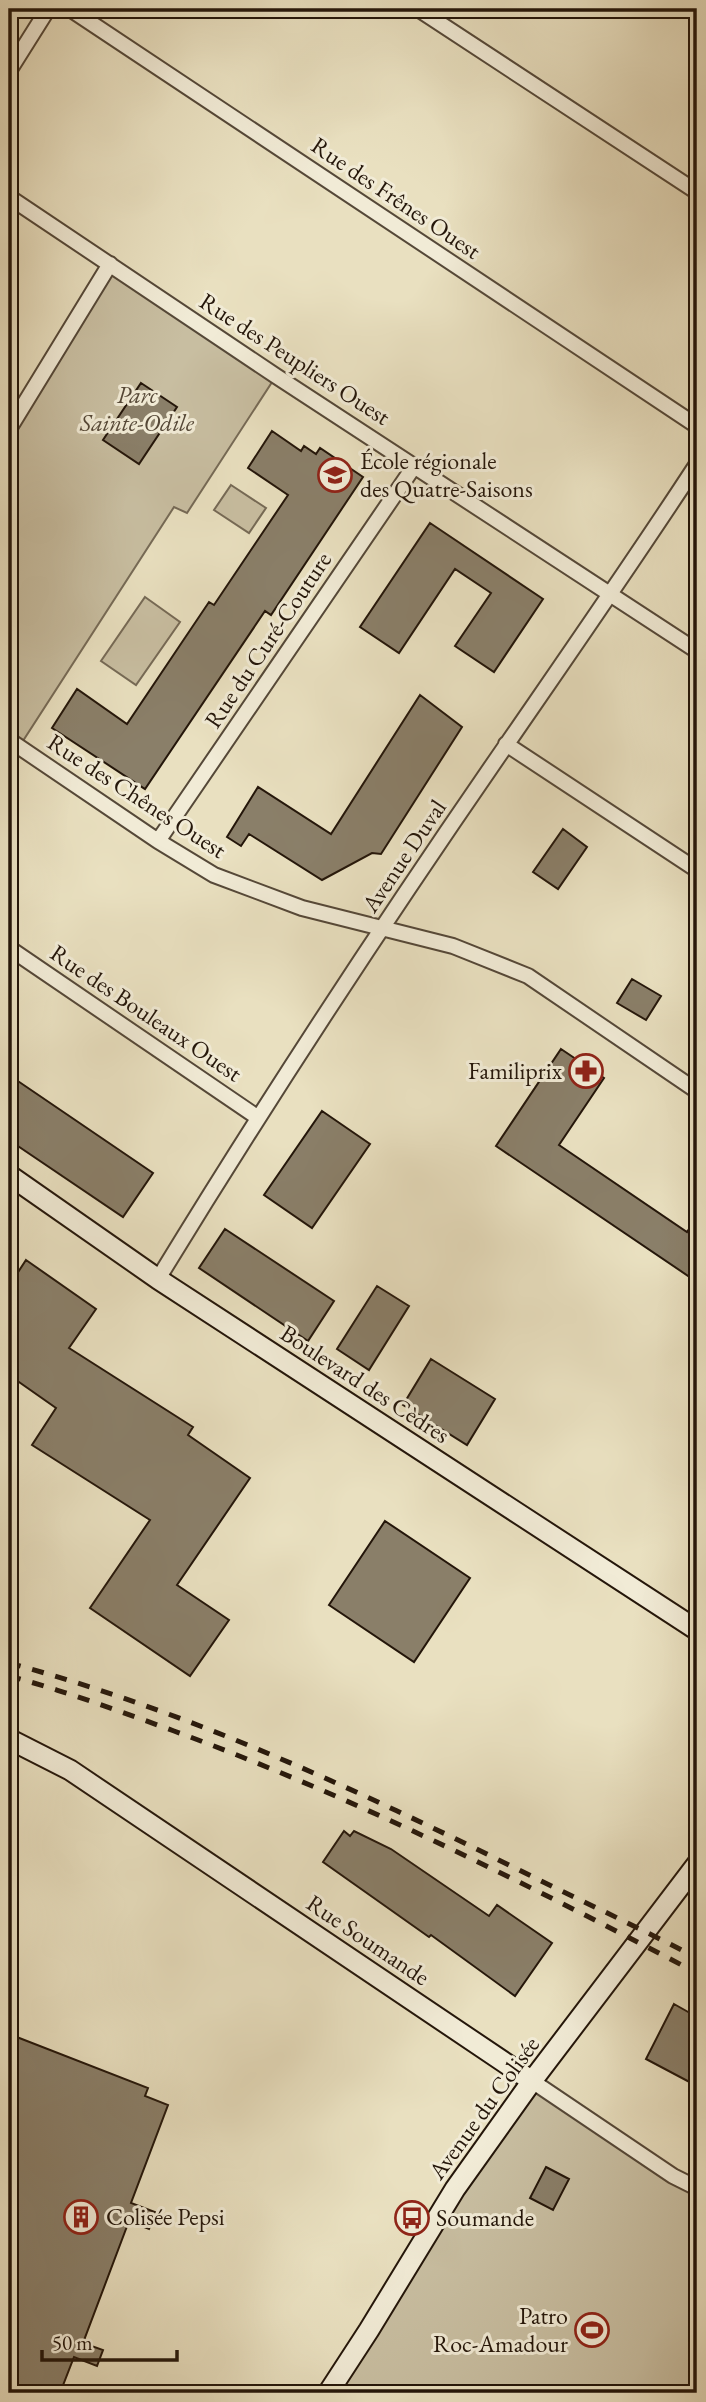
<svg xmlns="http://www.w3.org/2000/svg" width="706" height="2402" viewBox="0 0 706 2402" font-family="'EB Garamond',serif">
	<rect width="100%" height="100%" fill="#e9e0c0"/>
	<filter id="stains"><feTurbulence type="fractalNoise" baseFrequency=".00286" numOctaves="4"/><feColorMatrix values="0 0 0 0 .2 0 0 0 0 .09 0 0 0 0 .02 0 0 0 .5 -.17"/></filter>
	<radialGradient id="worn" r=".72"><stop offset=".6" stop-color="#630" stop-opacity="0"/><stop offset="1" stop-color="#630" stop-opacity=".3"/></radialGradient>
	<path fill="#c8bea1" stroke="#766a56" stroke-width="2" d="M110,264L276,376L187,513L174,507L19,747L9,740V429Z
		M231,485L266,508L249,533L214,510Z
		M145,597L180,622L136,685L101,661Z
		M532,2081L697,2190V2393H324Z"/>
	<path fill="#8a7f69" stroke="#24160a" stroke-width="2" d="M141,383L177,407L139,464L103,440Z
		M272,431L301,451L304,446L316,454L320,448L363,477L271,615L265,611L145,789L52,728L77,689L127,724L209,602L214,605L288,495L248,468Z
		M430,523L543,599L494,672L455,646L491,593L455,569L399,653L360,627Z
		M420,695L462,727L381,854L372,853L322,880L249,834L241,846L227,837L258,787L331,834Z
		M563,829L587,847L558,889L533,872Z
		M632,979L661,996L646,1020L617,1003Z
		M561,1049L604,1078L559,1145L687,1232L697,1217V1282L496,1146Z
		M9,1075L153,1173L123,1217L9,1140Z
		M322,1111L370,1144L312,1228L264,1195Z
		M225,1229L334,1301L308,1341L199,1268Z
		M26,1260L96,1309L69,1348L193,1427L188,1435L250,1478L177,1585L229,1620L190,1676L90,1608L150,1520L32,1445L56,1408L9,1375V1286Z
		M377,1286L409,1306L369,1370L337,1349Z
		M431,1359L495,1399L467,1445L403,1405Z
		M385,1521L470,1578L414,1662L329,1605Z
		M344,1831L350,1836L354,1831L391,1849L489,1916L497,1905L552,1943L515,1996L431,1935L429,1937L323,1862Z
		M674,2004L697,2017V2086L646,2059Z
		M9,2034L148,2088L145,2096L168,2105L131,2203L155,2212L149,2229L129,2221L83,2343L103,2350L97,2366L74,2357L60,2393H9Z
		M546,2167L569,2179L553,2210L530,2198Z"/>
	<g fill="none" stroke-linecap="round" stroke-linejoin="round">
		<g stroke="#554838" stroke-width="18">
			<path id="street" d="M70,9L697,426
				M418,9L697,192
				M9,71L48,9
				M9,197L276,376L697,651
				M9,429L110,264
				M9,740L158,841L214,875L302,908L453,946L528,976L697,1091
				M506,744L697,870
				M158,841L415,465
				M9,948L257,1117
				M158,1279C269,1097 386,919 507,744C571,651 635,559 697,464
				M532,2081L673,2176L697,2188"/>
		</g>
		<g stroke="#24160a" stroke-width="23">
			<path id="secondary" d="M9,1175L158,1279L697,1630
				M9,1739L70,1770L532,2081
				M328,2393L369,2330L455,2189L532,2081L697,1864"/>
		</g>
		<use href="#street" stroke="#f1ebd6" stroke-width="14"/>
		<use href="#secondary" stroke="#f1ebd6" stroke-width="19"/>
		<path stroke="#24160a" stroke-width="5" stroke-dasharray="12 12" stroke-linecap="butt" d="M9,1663C184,1710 349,1786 511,1866C573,1897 636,1926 697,1958
			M9,1676C65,1691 119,1711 174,1731C354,1797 527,1884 697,1973"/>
	</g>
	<defs>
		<g id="school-ring" transform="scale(1.75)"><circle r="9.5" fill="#f1ebd6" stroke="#8f2418" stroke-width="1.5"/><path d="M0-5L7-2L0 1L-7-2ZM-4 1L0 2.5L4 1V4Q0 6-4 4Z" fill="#8f2418"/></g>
		<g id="pharmacy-ring" transform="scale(1.75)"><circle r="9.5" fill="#f1ebd6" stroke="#8f2418" stroke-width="1.5"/><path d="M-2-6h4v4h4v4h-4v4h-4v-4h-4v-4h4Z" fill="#8f2418"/></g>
		<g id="building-ring" transform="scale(1.75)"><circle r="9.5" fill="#f1ebd6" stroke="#8f2418" stroke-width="1.5"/><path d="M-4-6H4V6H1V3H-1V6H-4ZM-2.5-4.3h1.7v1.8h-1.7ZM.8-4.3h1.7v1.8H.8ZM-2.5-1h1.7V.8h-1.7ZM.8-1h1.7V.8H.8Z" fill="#8f2418"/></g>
		<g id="bus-ring" transform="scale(1.75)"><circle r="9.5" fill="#f1ebd6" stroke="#8f2418" stroke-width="1.5"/><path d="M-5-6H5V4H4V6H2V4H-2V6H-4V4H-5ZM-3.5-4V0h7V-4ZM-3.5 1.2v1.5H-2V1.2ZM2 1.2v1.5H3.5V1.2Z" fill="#8f2418"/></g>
		<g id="stadium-ring" transform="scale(1.75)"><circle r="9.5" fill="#f1ebd6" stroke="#8f2418" stroke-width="1.5"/><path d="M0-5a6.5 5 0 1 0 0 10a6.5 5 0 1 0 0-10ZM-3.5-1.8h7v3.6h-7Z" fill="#8f2418"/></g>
	</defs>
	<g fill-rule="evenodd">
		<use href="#school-ring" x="335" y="475"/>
		<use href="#pharmacy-ring" x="586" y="1071"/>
		<use href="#building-ring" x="81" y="2217"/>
		<use href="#bus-ring" x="412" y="2218"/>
		<use href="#stadium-ring" x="592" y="2330"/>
	</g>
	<g text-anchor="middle" stroke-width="6" stroke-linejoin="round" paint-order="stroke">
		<g font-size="24" fill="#24160a" stroke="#f1ebd6">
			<text transform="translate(396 198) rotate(34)" y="8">Rue des Frênes Ouest</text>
			<text transform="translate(295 359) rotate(33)" y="8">Rue des Peupliers Ouest</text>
			<text transform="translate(268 640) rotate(-56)" y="8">Rue du Curé-Couture</text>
			<text transform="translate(137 796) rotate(33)" y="8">Rue des Chênes Ouest</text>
			<text transform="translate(404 856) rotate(-56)" y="8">Avenue Duval</text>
			<text transform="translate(146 1013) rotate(34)" y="8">Rue des Bouleaux Ouest</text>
			<text transform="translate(365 1384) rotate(33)" y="8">Boulevard des Cèdres</text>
			<text transform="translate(368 1940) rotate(34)" y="8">Rue Soumande</text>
			<text transform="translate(484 2108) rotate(-54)" y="8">Avenue du Colisée</text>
		</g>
		<g font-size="24" font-style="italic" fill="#554837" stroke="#f1ebd6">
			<text x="137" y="403">Parc<tspan x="137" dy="28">Sainte-Odile</tspan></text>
		</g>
		<g font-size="24" fill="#24160a" stroke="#f1ebd6" text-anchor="start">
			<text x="360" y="469">École régionale<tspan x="360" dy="28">des Quatre-Saisons</tspan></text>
			<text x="562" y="1079" text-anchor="end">Familiprix</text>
			<text x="106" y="2225">Colisée Pepsi</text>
			<text x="436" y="2226">Soumande</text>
			<text x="568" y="2324" text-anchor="end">Patro<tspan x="568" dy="28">Roc-Amadour</tspan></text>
		</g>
	</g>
	<rect width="706" height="2402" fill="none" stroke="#e9e0c0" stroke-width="35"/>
	<rect x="10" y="10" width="685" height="2381" fill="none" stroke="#24160a" stroke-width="3.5"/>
	<rect x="18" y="18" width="671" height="2367" fill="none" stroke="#24160a" stroke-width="2"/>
	<path d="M42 2350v10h135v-10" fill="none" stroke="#24160a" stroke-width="3.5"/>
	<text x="52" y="2350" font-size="21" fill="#24160a" stroke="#f1ebd6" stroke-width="5" paint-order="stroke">50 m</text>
	<rect width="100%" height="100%" filter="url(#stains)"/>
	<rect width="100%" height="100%" fill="url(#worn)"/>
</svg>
